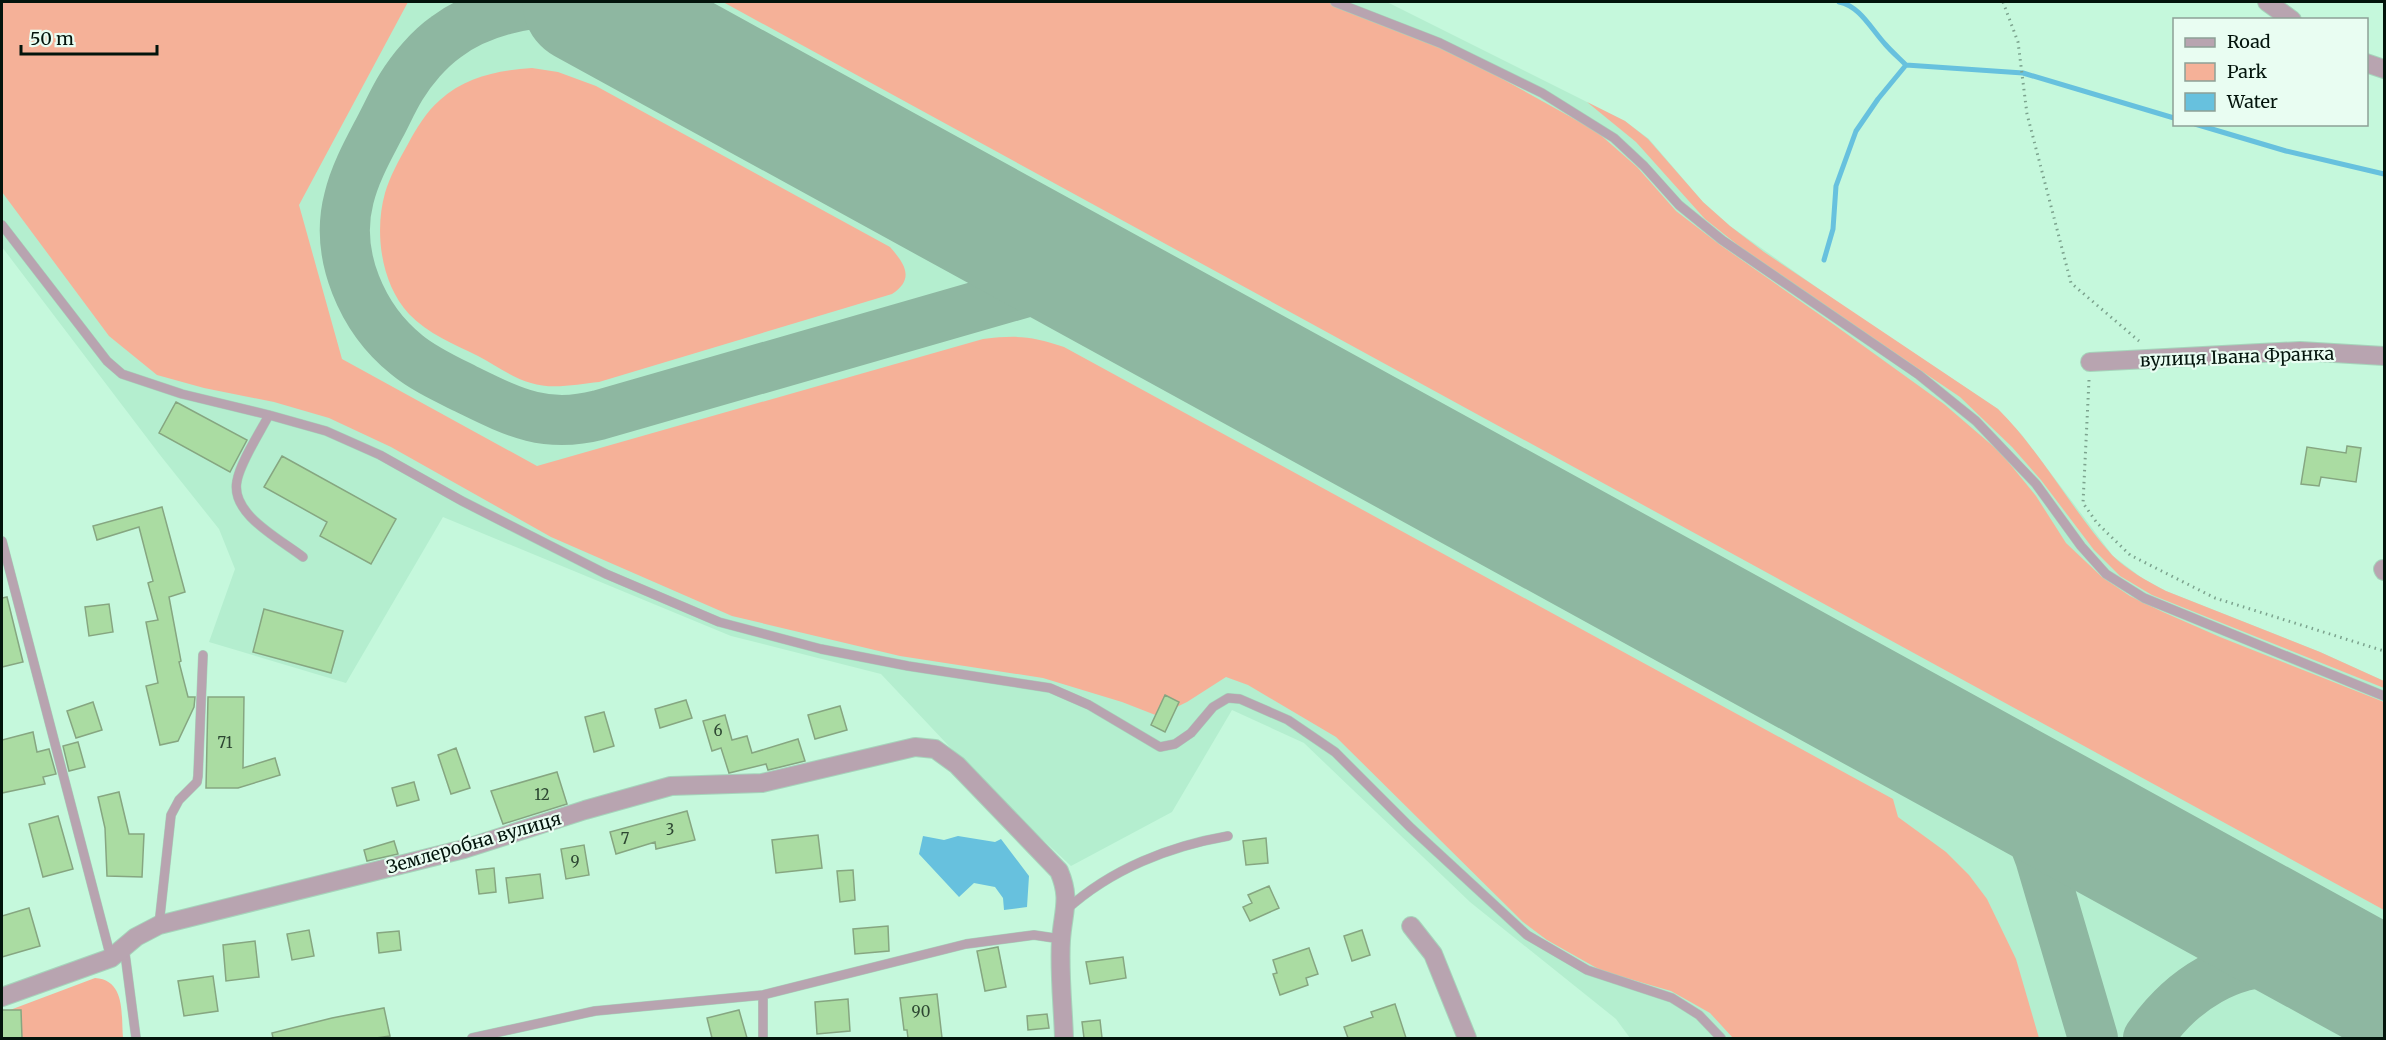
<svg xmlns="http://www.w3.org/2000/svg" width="2386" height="1040" viewBox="0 0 2386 1040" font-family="Merriweather,serif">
	<rect width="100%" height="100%" fill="#c5f8dc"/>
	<path fill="#b4eecf" d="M2,2H1386L1391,4L1625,121L1649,139L1703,202L1730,226L1846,308L1998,409L2022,435L2113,556L2142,578L2166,591L2320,652L2384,681V1038H1630L1616,1019L1470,902L1304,743L1232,710L1172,812L1071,866L994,794L881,674L731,636L443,517L346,683L209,642L235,569L219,529L160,455L2,247Z"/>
	<path fill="#f5b198" d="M2,2H408L299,205L342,359L537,466L983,339C1017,335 1032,336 1064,347L1893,799L1898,817L1946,852L1969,875L1987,899L2016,959L2039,1038H1733L1710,1013L1671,991L1602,971L1547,940L1523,922L1336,737L1248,685L1226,677L1187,702L1158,716L1122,702L1043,678L900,656L732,616L551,537L391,447L329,418L274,402L204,388L157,375L109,336L2,192Z
		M723,2H1330L1395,28L1461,56L1596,131L1637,167L1676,211L1719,244L1833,324L1944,404L2001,453L2036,496L2066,543L2102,577L2130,596L2163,612L2220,637L2384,702V910Z
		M532,68L558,72L596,86L890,247C905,264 915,279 892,294L599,382C578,384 552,390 531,383C513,378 495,365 478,356C454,344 428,334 409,314C381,284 374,232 385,193C390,176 399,160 408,144C416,129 426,112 440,100C465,77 499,70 532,68Z
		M1587,102L1625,121L1648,139L1703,202L1730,226L1764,252L1998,409C2042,453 2071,509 2112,555C2127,570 2147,581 2166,591L2320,652L2384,681V688L2152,595L2120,576L2094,550L2041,480L2012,447L1960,397L1749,254L1705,219L1636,142Z
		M95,978C126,980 121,1015 123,1038H2V1013Z"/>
	<path fill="#67c1de" d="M923,836L944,840L958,836L995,842L1001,839L1029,876L1027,907L1004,910L1003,898L995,887L974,883L959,897L919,854Z"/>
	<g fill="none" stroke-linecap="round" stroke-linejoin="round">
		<path stroke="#67c1de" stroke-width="5" d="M1839,2C1860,6 1871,29 1885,44C1891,51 1899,58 1906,65L2023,73L2174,118
			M2195,124L2286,151L2384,174
			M1824,260L1833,229L1836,186L1856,131L1878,99L1906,65"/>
		<path stroke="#8eb7a1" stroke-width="50" d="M613,17C600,13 585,5 570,3C529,0 479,12 446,37C429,49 412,69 401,87C393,100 387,114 380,127C368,150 355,173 349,198C334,255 362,319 407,355C424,369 446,379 466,389C513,412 545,429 599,415L1034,290C1087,281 1114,295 1160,318
			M1960,757L2002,791L2018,810L2028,826L2040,858L2093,1038
			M2148,1038C2181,990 2231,957 2292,962C2318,965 2344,974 2369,981"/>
		<path stroke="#8eb7a1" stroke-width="123" d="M584,2L2384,990"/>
	</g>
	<path fill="#aadca2" stroke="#86a681" stroke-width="1.5" d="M176,402L247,440L230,472L159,433Z
		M2347,446L2361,448L2356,482L2321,477L2319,486L2301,484L2307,447L2346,453Z
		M282,456L396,519L371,564L320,536L327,522L264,487Z
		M162,507L185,592L169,597L181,661L179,662L188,697H195L194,707L178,741L160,745L146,686L158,683L146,622L158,620L148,583L153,581L139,527L97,540L93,526Z
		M7,597L23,662L2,667V598Z
		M109,604L113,632L89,636L85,607Z
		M264,609L343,631L331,673L253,652Z
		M1165,695L1179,702L1165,732L1151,725Z
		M208,697H244L243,768L275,758L280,775L238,788H206Z
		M686,700L692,718L660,728L655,709Z
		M93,702L102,730L76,738L67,711Z
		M840,706L847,730L815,739L808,715Z
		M604,712L614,746L594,752L585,717Z
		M725,715L732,740L747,736L752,753L798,739L805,761L768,770L766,764L729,773L721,748L712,751L703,721Z
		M33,732L37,752L49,749L56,774L43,777L45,784L2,793V740Z
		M78,742L85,767L69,771L63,746Z
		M456,748L470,788L451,794L438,755Z
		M557,772L567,804L503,824L491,791Z
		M414,782L419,800L397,806L392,788Z
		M119,792L129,834H144L142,877L107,876L105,828L98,797Z
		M687,811L695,840L656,849L655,842L616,854L610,832Z
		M58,816L73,869L43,877L29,824Z
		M818,835L822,868L776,873L772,840Z
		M1266,838L1268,863L1246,865L1243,841Z
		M394,841L398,854L367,861L364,850Z
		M584,845L589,875L566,879L561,849Z
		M494,868L496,892L479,894L476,870Z
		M853,870L855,900L840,902L837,871Z
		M540,874L543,898L509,903L506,878Z
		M1269,886L1279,908L1250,921L1243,907L1252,903L1248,895Z
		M29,908L40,946L2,957V916Z
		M888,926L889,951L855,954L853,929Z
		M309,930L314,956L292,960L287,934Z
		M1362,930L1370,955L1352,961L1344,936Z
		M399,931L401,950L379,953L377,933Z
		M255,941L259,977L226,981L223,945Z
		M998,947L1006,987L985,991L977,951Z
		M1309,948L1318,974L1306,978L1308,985L1280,995L1273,974L1277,973L1273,960Z
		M1123,957L1126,978L1090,984L1086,962Z
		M213,976L218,1011L184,1016L178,981Z
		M937,994L942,1038H908L907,1030H904L900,998Z
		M848,999L850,1031L817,1034L815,1002Z
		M1395,1004L1406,1038H1348L1344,1027L1373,1017L1371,1012Z
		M384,1008L390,1036L376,1038H273L272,1033L332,1018Z
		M2,1010H21L22,1038H2Z
		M739,1010L747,1038H712L707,1018Z
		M1047,1014L1049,1028L1028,1030L1027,1016Z
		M1100,1020L1102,1038H1084L1082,1022Z"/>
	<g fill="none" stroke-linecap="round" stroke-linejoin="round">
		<g stroke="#a6d4bb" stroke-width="10">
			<path id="service" d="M1335,2L1440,43L1542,93L1614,138L1644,166L1679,205L1722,240L1919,375L1976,421L2036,484L2081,546L2106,574L2144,598L2384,696
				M2,225L107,361L122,374L182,394L269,415L326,431L380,455L462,501L606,574L719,622L821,649L908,666L1050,688L1089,705L1160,747L1175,744L1191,733L1213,707L1228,698L1240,699L1288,720L1335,752L1410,827L1527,935L1587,970L1672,998L1699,1015L1721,1038
				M269,415C260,432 240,463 237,481C230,514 280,539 303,557
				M2,541L111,958
				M1066,910C1111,869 1170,846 1228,836
				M159,925L171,815L179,800L197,782L198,776L203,655
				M124,946L136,1038
				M472,1038L595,1011L763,995L966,944L1034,935L1061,939
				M763,1038V995"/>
		</g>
		<g stroke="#a6d4bb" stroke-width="20">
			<path id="minor" d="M2267,2L2292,20
				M2366,63L2384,69
				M2090,362L2300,351L2384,356
				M2383,569L2384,571
				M1411,926L1433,954L1467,1038
				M2,997L111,958L136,937L159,925L464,849L585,810L671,786L762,783L915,747L935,749L957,765L1059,871C1071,899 1063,911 1061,940C1059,972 1063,1006 1064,1038"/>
		</g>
		<path stroke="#7ca38e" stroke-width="3" stroke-dasharray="1.5 4.5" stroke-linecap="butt" d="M2003,2L2018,42L2027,114L2071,283L2139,341
			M2089,380L2083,503L2097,523L2130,555L2215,598L2384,651"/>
		<use href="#service" stroke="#b8a4b0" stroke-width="9"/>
		<use href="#minor" stroke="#b8a4b0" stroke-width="18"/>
	</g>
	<g text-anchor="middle" stroke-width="4.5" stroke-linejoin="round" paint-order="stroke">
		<g font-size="15" fill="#2d4632">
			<text x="718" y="736">6</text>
			<text x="225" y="748">71</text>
			<text x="542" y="800">12</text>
			<text x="670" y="835">3</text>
			<text x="625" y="844">7</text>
			<text x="575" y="867">9</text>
			<text x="921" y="1017">90</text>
		</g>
		<g font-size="18" fill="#03140c" stroke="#e9fdf2">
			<text transform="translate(2237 357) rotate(-2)" y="6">вулиця Івана Франка</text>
			<text transform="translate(474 843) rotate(-16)" y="6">Землеробна вулиця</text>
		</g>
	</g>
	<rect width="2386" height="1040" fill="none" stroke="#03140c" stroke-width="6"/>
	<rect x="2173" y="18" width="195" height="108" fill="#e9fdf2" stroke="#8da096" stroke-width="1.5"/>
	<rect x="2185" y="38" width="30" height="9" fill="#b8a4b0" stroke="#8da096" stroke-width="1.5"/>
	<text x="2227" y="48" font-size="18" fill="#03140c">Road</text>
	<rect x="2185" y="63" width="30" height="18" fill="#f5b198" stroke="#8da096" stroke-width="1.5"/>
	<text x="2227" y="78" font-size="18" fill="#03140c">Park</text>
	<rect x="2185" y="93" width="30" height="18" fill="#67c1de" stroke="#8da096" stroke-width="1.5"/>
	<text x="2227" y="108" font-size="18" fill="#03140c">Water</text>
	<path d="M21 45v9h136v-9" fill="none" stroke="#03140c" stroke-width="3"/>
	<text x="30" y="45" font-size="18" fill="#03140c" stroke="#e9fdf2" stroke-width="4.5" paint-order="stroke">50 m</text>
</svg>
